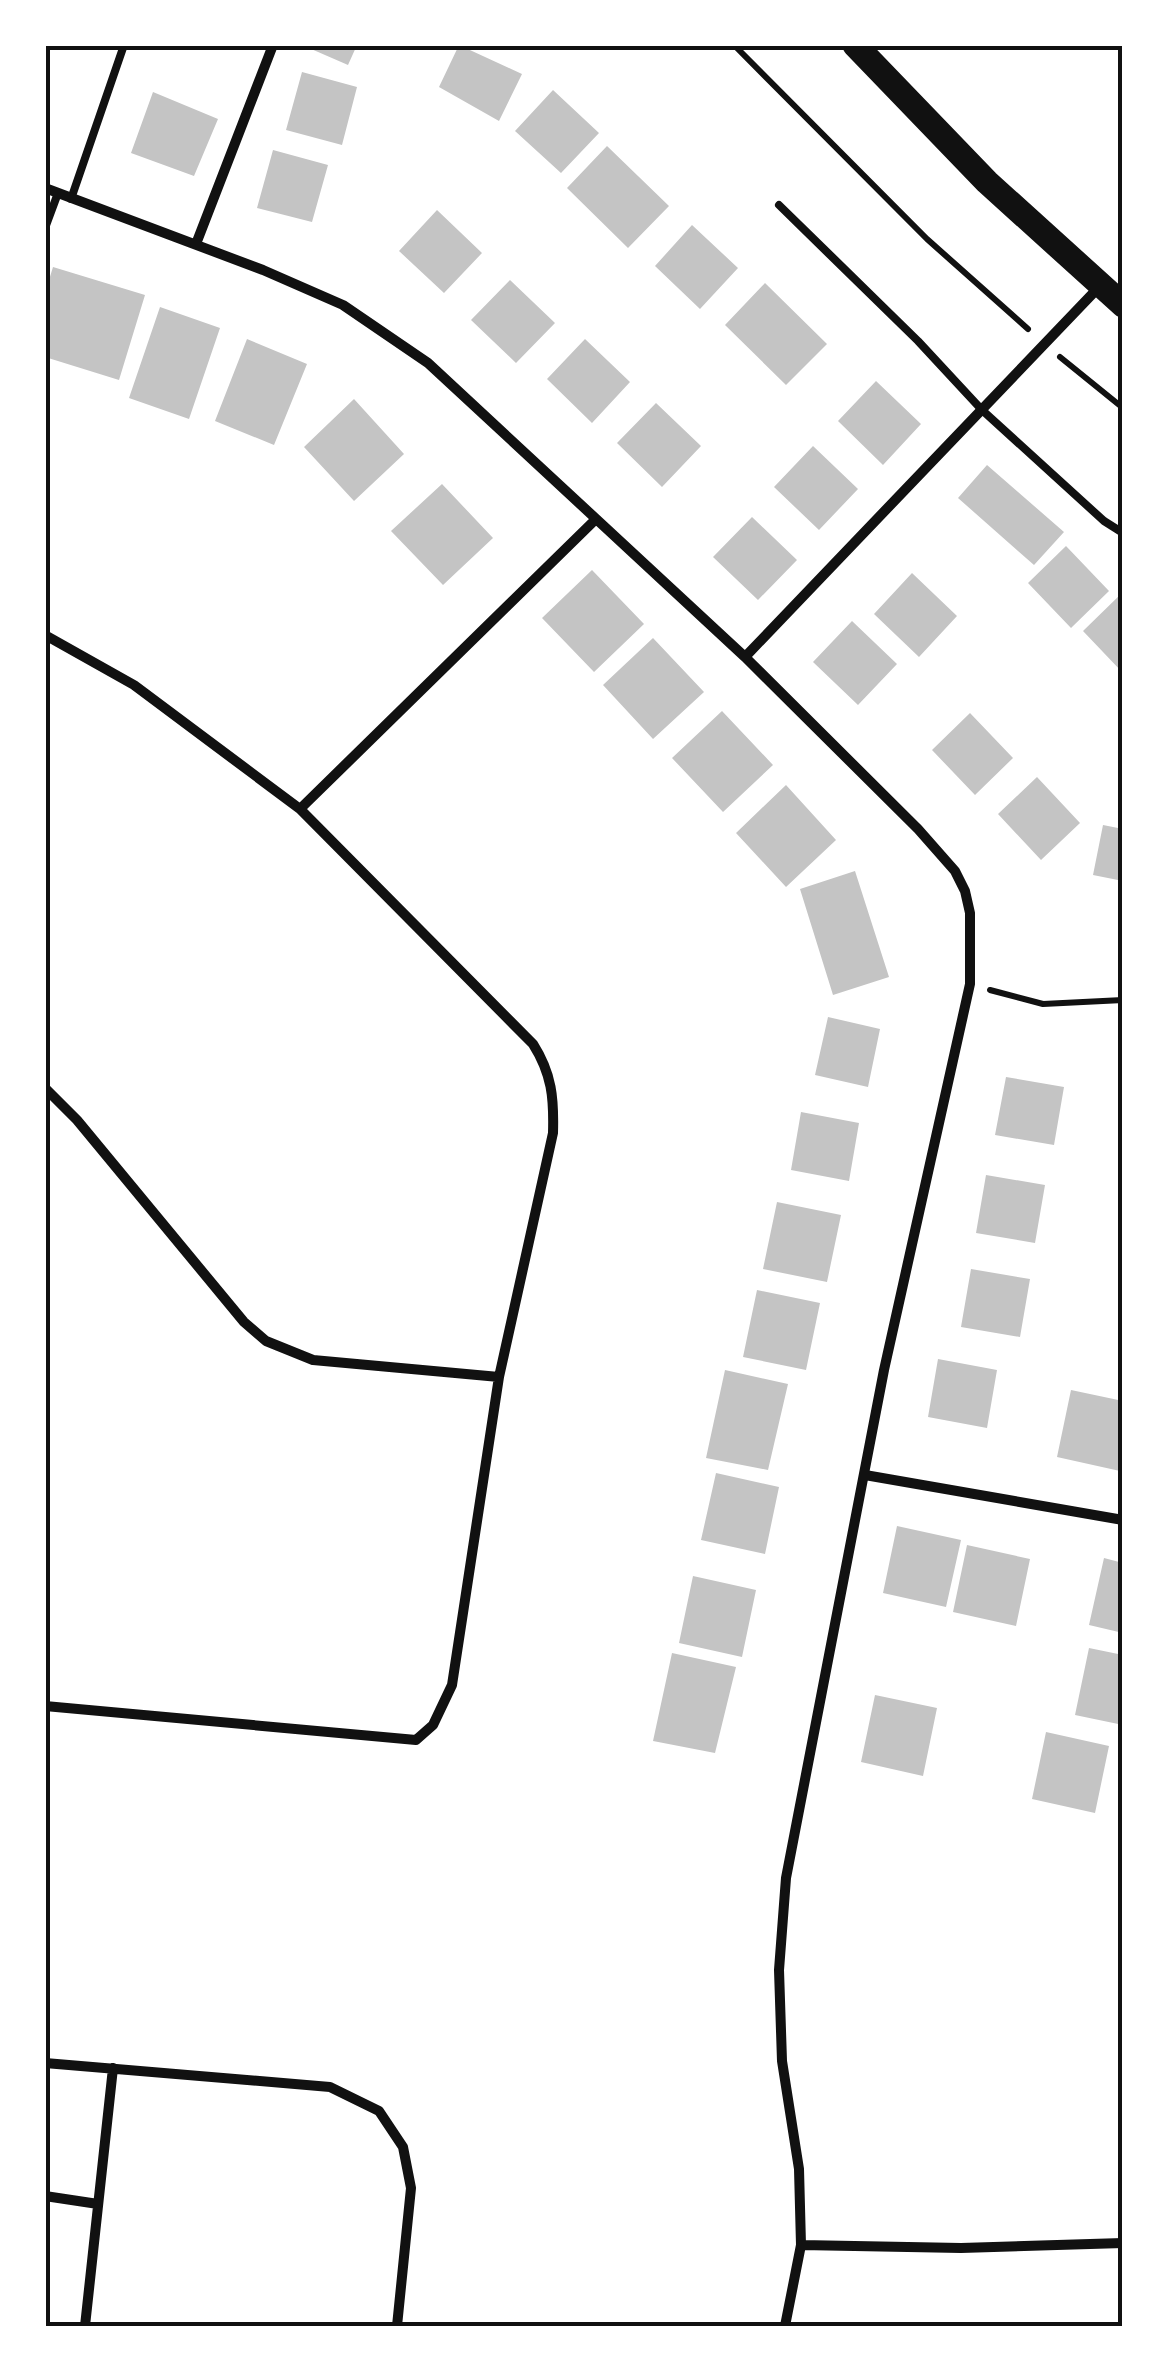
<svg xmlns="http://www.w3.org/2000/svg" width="1168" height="2371" viewBox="0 0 1168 2371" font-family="Helvetica,sans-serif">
	<rect width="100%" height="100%" fill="#fff"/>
	<path fill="#c4c4c4" d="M302,45H357L348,65Z
		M459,45L522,74L499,121L439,87Z
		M302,72L357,87L342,145L286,130Z
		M553,90L599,133L561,173L515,131Z
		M153,92L218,119L194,176L131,153Z
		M607,146L669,206L628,248L567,188Z
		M273,150L328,165L312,222L257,208Z
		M437,210L482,253L444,293L399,251Z
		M692,225L738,268L700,309L655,266Z
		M53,267L145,295L119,380L45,357V293Z
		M510,280L555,323L516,363L471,320Z
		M765,283L827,344L786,385L725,325Z
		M160,307L220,328L189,419L129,398Z
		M247,339L307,364L274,445L215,421Z
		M585,339L630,382L592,423L547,379Z
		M876,381L921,424L883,465L838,421Z
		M354,399L404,454L354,501L304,447Z
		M656,403L701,446L662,487L617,443Z
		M813,446L858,489L819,530L774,487Z
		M987,465L1064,532L1034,565L958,498Z
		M442,484L493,538L443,585L391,531Z
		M752,517L797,560L758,600L713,557Z
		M1066,546L1109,591L1071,628L1028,583Z
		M592,570L644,624L594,672L542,618Z
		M912,573L957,616L919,657L874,614Z
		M1123,592V673L1083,631Z
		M852,621L897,664L858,705L813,662Z
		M653,638L704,692L653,739L603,685Z
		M722,711L773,765L723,812L672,758Z
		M970,713L1013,758L975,795L932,750Z
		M1037,777L1080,823L1041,860L998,814Z
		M786,785L836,840L786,887L736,833Z
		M1103,825L1123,829V881L1093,875Z
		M855,871L889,977L833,995L800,889Z
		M828,1017L880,1029L868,1087L815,1075Z
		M1006,1077L1064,1087L1054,1145L995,1135Z
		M801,1112L859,1123L849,1181L791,1170Z
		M986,1175L1045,1185L1035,1243L976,1233Z
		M777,1202L841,1215L827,1282L763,1269Z
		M971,1269L1030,1279L1020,1337L961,1327Z
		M757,1290L820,1303L806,1370L743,1357Z
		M938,1359L997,1370L987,1428L928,1417Z
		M725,1370L788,1384L768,1470L706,1458Z
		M1071,1390L1123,1401L1120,1471L1057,1457Z
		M716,1473L779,1487L765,1554L701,1540Z
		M897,1526L961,1540L946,1607L883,1593Z
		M967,1545L1030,1559L1016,1626L953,1612Z
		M1104,1558L1123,1563V1633L1089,1625Z
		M693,1576L756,1590L742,1657L679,1643Z
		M1089,1648L1123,1655V1725L1075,1715Z
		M672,1653L736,1667L715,1753L653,1741Z
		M875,1695L937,1708L923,1776L861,1762Z
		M1046,1732L1109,1746L1095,1813L1032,1799Z"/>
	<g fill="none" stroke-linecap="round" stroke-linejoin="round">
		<path stroke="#111" stroke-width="6" d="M734,45L927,239L1028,329
			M1060,357L1123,408
			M990,990L1043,1004L1123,1000"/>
		<path stroke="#111" stroke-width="8" d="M71,199L124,45
			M779,205L918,341L982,410L1104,521L1123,533
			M45,228L58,193"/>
		<path stroke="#111" stroke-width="10" d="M45,188L263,270L343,305L428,363L745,657L918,829L955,871L965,891L970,913V984L884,1370L786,1878L779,1970L782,2061L799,2169L801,2245L785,2326
			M196,244L273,45
			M45,635L134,685L300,809L533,1044C552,1074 554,1098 553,1133L499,1377L452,1685L433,1725L416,1740L45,1706
			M745,657L1099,287
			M300,809L596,519
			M45,1088L77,1120L244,1322L266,1341L313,1360L499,1377
			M865,1475L1123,1520
			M45,2063L330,2087L379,2111L403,2147L411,2188L397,2326
			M45,2196L98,2204
			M1123,2204V2214
			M801,2245L961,2248L1123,2243
			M85,2326L113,2068"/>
		<path stroke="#111" stroke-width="25" d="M855,45L987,182L1123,305"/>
	</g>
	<rect width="1168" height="2371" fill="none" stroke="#ffffff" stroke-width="95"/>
	<rect x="48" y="48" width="1072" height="2276" fill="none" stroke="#111" stroke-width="4"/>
</svg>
